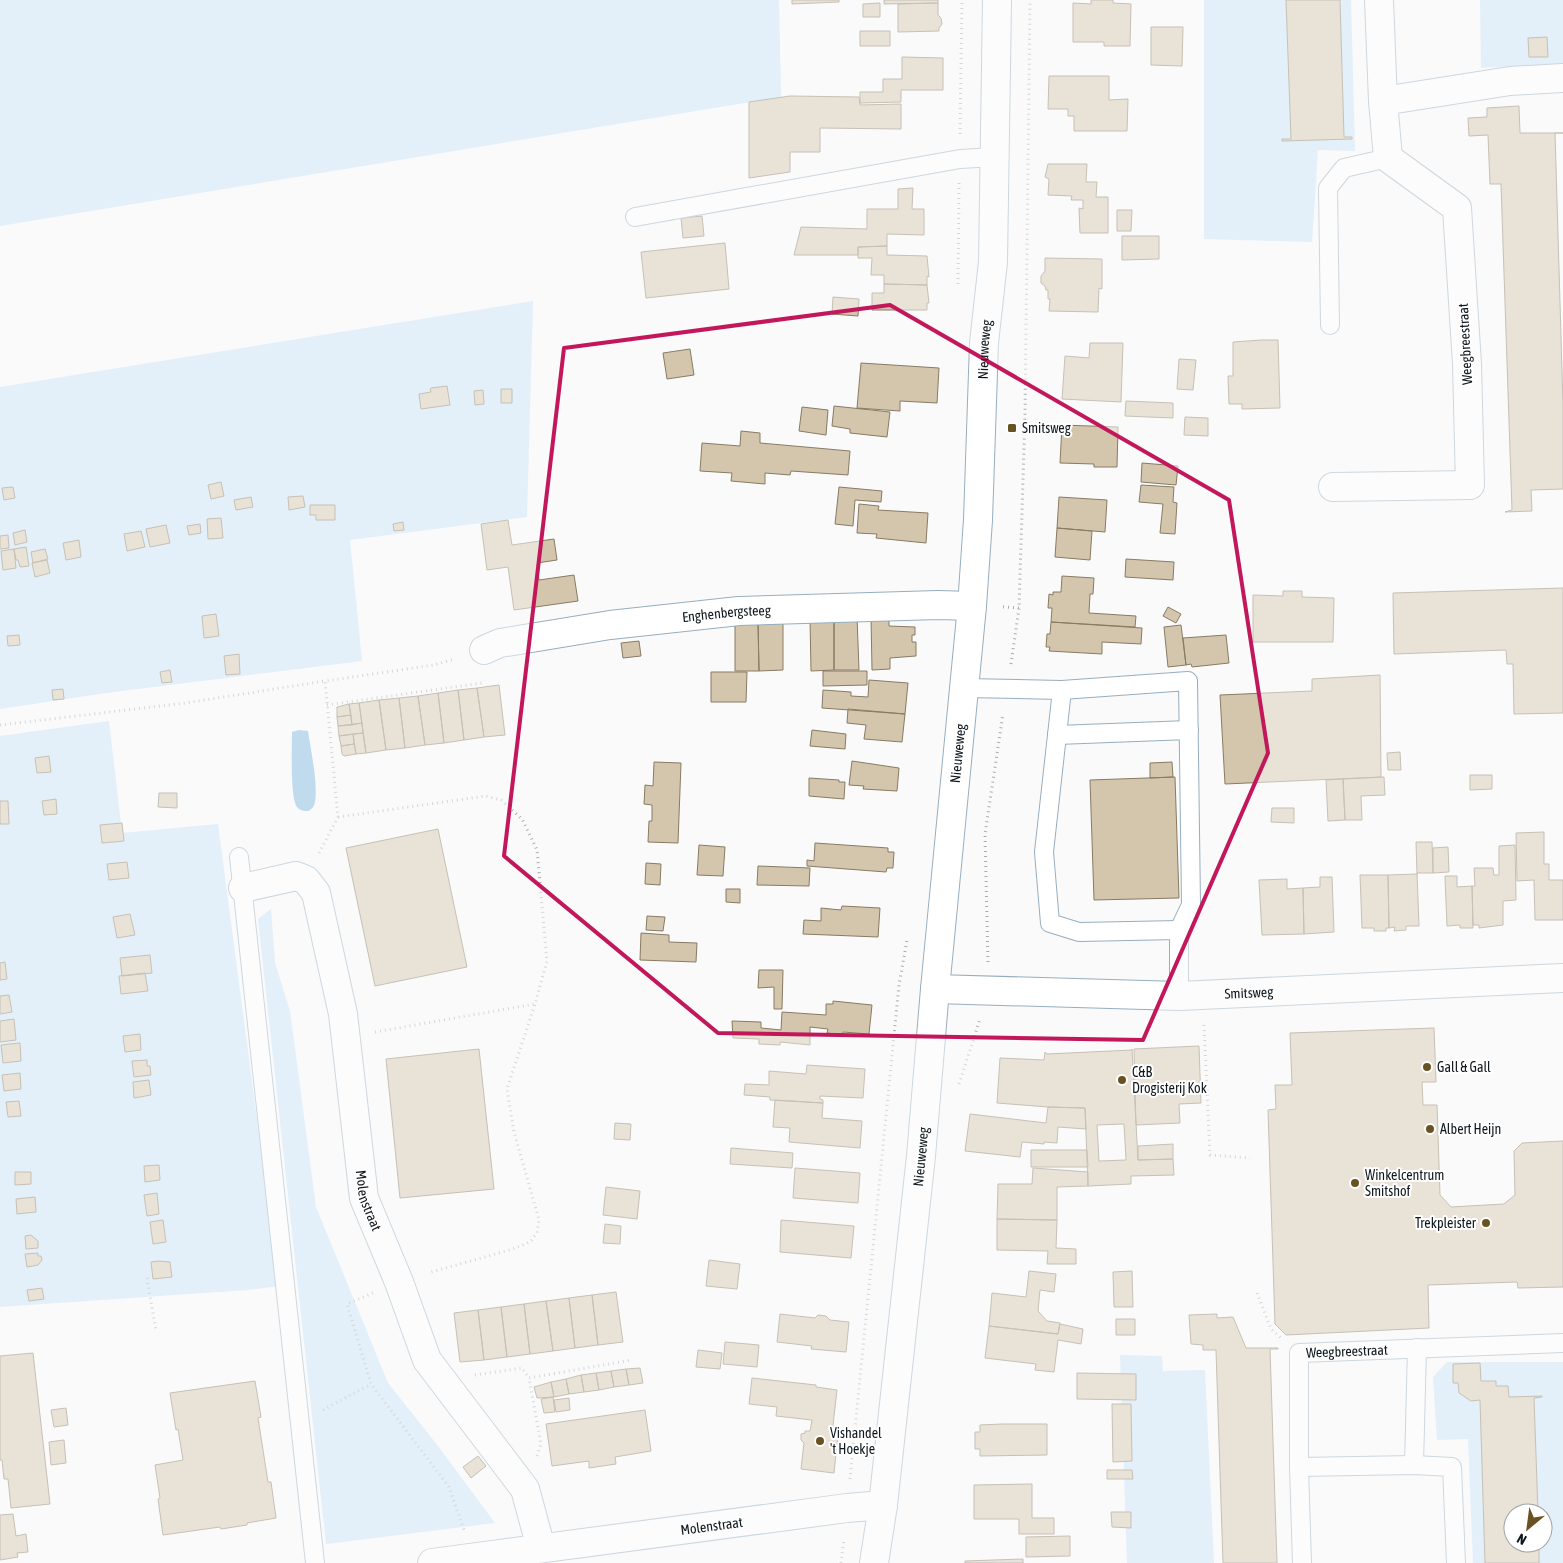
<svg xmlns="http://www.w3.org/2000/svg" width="1563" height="1563" viewBox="0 0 1563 1563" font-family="'Asap Condensed',sans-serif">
	<rect width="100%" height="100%" fill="#fafafa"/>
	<path fill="#c7e3f9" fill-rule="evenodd" d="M0,0H779L781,97L0,226Z
		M1204,0H1351L1355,151L1318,150L1312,242L1204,239Z
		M1480,0H1563V64L1481,68Z
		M533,301L527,517L350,540L362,661L106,693L0,709V387Z
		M109,721L122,833L218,824L279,1286L247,1290L0,1307V736Z
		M271,909L275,963L290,1011L316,1207L388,1383L438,1446L495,1523L326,1544L258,919Z
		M1120,1355L1162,1356L1163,1371L1205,1370L1214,1563H1127Z
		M1447,1362H1563V1563H1473L1468,1439L1437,1440L1433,1377ZM1513,1513H1543V1543H1513Z"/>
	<path fill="#7ab5e1" d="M299,730L308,731C311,750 318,784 315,802C314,807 312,809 308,811C304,811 300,811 297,807C290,798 292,747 292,732Z"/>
	<path fill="#d3c6ad" stroke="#887b64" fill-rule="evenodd" d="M792,0H839V2L792,4Z
		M884,0H938V3L884,4Z
		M1091,0H1113V3L1131,4L1130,46H1104V42H1073V3L1091,4Z
		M1286,0H1340L1344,137H1352V139L1282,141V139H1291Z
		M880,3V17H863V4Z
		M938,3V15L941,18L942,24L939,28V31L898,32V4Z
		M1151,27H1183L1182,66L1151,65Z
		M860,31H890V46H860Z
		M1547,37L1548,57H1529L1528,38Z
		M902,57L943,58V90H901V102L860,103V92H883V79H902Z
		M1049,76H1109V100L1128,99L1127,131H1074V116H1068V109H1048Z
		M790,96L859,97L860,105L901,104V129L820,128V152H790V172L749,178V102Z
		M1519,106L1520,133H1563H1555L1563,404V489L1531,490L1532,511L1505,512L1512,510L1501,184H1490L1488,135L1469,136L1468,118L1487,117V108Z
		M1048,164H1087L1086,182H1097L1096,197H1108V233H1080L1079,208L1083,209V200H1071L1072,196L1048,195L1049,179L1045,177Z
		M913,188L912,209H924V235L887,234V246L858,247V255H794L801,227L867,229V209H898V189Z
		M1117,210H1132L1131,231H1117Z
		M702,216L704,236L683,238L681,218Z
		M1122,236H1159V259L1122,260Z
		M725,243L729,289L646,298L641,252Z
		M887,246V255L927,256L929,277L927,276V285L884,284V275H871L872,258H858V247Z
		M1045,258L1102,259V289L1099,288L1098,312L1049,311L1050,299H1048V290H1046L1045,286L1041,283V276L1045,271Z
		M884,284L927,285L929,303H927V310H872V293H884Z
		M833,297L859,299L858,316L832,314Z
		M1262,340H1278L1280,408L1242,409V404H1229L1228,376H1233V342Z
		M1090,343H1123L1121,402L1062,399L1065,356L1089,358Z
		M690,349L694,375L667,379L663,353Z
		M1179,359L1196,360L1193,390L1177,389Z
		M861,363L939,368L937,403L900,401V411L857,408Z
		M447,386L450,405L421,409L419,394L431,392L430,389L431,388Z
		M501,389H512V403H501Z
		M483,390L484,404L475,405L474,391Z
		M1126,401L1173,403V418L1125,416Z
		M834,406L890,412L887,437L850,433V429L832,426Z
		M802,407L828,410L826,435L799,431Z
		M1185,417L1208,418V436L1184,435Z
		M1062,425L1118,427L1117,467H1094V464L1060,463Z
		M741,431L760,433V443L850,451L848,475L791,471L790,475L765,473V484L731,481L732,473L700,471L702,443L740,446Z
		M1142,463L1178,466L1176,485L1141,482Z
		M221,482L224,496L211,499L208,485Z
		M1141,485L1174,487L1173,502L1177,503L1175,534L1160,533L1163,504L1139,502Z
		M13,487L15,498L4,500L2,488Z
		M839,487L882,491L881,502L855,500L853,526L835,524Z
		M303,496L305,507L289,510L288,497Z
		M251,497L253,507L236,510L234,500Z
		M1059,497L1107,500L1105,532L1057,528Z
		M859,504L879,506L878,510L928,513L926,543L876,538L877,534L857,533Z
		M310,505H335V520H316V515H310Z
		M221,518L223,538L208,539L207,519Z
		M508,520L512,545L554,539L557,560L537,563L539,580L574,575L578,601L514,610L508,567L487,570L481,524Z
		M403,522L404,530L394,531L393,524Z
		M200,524L201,533L189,535L187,526Z
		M166,525L170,543L150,547L146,529Z
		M1057,528L1092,531L1090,560L1055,557Z
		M25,530L27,542L15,545L13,533Z
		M141,531L145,547L127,551L124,534Z
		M8,535L9,548L0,549V536Z
		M79,540L81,557L66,560L63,543Z
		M26,547L29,566L20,567L18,560H16L14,549Z
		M14,549L16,568L3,570L1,551Z
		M45,549L48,559L33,563L31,552Z
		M1126,559L1174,562L1173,580L1125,577Z
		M47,560L50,573L35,577L32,563Z
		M1062,576L1094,578L1093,594H1090L1089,613L1136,616L1135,627L1051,622L1052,608H1048L1049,594L1053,595V592H1061Z
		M1563,588V713L1514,714L1513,664H1507L1506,650L1394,654L1393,593Z
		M1283,591H1302V597L1334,598L1333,642H1253V595L1283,596Z
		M1168,607L1181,614L1176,623L1163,616Z
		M216,614L219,636L204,638L202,616Z
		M857,616L859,670H834V617Z
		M834,617V670L811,671L810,619Z
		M871,617H889V626L915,627V635H912V642H916V656L890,658V669L872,670Z
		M783,620V670L759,671L758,622Z
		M758,622L759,671H735V623Z
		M1051,622L1142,628L1141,644L1102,642V654L1049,651L1050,647H1046L1047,634H1050Z
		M1181,625L1186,665L1168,667L1164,627Z
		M19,635L20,645L8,646L7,636Z
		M1226,635L1229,663L1192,667L1191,664L1186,665L1183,638Z
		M639,641L641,656L623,658L621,643Z
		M239,654L240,674L226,675L224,656Z
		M170,670L172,682L162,683L160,672Z
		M823,671H867V685L823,686Z
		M711,672H747L746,702H711Z
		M1380,675L1381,777L1225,784L1220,695L1312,691V679Z
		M869,680L908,683L905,714L822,708L823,690L851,692V696L868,697Z
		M499,685L505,735L484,737L477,688Z
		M477,688L484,737L464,740L458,690Z
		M63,689L64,699L53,700L52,690Z
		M458,690L464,740L444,743L438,693Z
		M438,693L444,743L425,745L418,696Z
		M418,696L425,745L405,748L399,698Z
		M399,698L405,748L386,750L379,700Z
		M379,700L386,750L366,753L359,703Z
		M359,703L362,723L352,725L349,704Z
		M349,704L351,715L337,717V707Z
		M848,709L905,714L902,742L864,739L866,725L847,723Z
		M351,715L352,725L338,726L337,717Z
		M362,723L363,733L339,736L338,726Z
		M812,730L846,734L845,749L810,746Z
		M363,733L366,753L356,754L353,734Z
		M353,734L354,744L341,746L339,736Z
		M354,744L356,754L344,756L342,754L341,746Z
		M1400,752L1401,770H1388L1387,753Z
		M49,756L51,772L37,773L35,758Z
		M852,761L899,768L897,791L863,789L864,786L849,785Z
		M654,762L681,763L678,843L648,842L649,821H652V805L644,804L645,785L653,786Z
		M1172,762L1173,777L1150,778V763Z
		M1470,775H1492V789L1470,790Z
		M1175,777L1179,898L1094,900L1090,780Z
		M1384,777L1385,795L1361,796L1362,820H1345L1343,779Z
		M809,778L839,780V782H845L844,799L809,796Z
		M1343,779L1345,820L1328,821L1326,780Z
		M159,793H177V808L158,807Z
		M56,799L57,814L44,815L42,801Z
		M0,801H8L9,824H0Z
		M1272,808H1294V823L1271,822Z
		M122,823L124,841L102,843L100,825Z
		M438,829L467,967L375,986L346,848Z
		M1544,832V864H1549V880H1563V920H1535L1534,880L1517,881L1516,833Z
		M1416,842H1432L1433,873H1417L1419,926H1406V930L1394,931L1395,927L1389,928L1388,875L1417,874Z
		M815,843L888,848V852H894L893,868H887L886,872L807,866V860L814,861Z
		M699,845L725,847L723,876L697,875Z
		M1515,845L1516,900L1503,901V925L1479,928V925H1473L1472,886H1475L1474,868H1493L1494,875H1499V846Z
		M1448,847L1449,872L1433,873V848Z
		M127,862L129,878L109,880L107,864Z
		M646,863L661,864L660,885L645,884Z
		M758,866L810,868L809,886L757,885Z
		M1360,875H1388L1389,928H1386V931H1374V928H1362Z
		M1445,876H1457V887L1472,886L1473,928H1460V925L1447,926Z
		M1320,877H1332L1334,932L1304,934L1303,888L1320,887Z
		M1287,879V889L1303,888L1304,934L1262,935L1259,880Z
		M726,889H740V903L726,902Z
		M842,906L880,908L878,937L803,934L804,920L821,921V908L841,910Z
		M130,914L135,935L117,938L113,917Z
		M647,916L665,917L663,931L646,930Z
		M641,933L669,935V942L697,943L696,962L640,960Z
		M150,955L152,973L122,976L120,958Z
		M5,962L7,979L0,980V963Z
		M759,970H783L782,1009H774V987L758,988Z
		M145,973L148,991L121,994L119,976Z
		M9,995L12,1012L0,1014V996Z
		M833,1001L872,1005L869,1034L843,1032V1035L827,1033L828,1029L810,1027V1045L780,1042V1045L759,1044V1039L733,1038L732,1021L761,1022V1028L781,1030L782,1012L826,1015V1004H833Z
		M14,1019L16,1040L0,1042V1021Z
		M1434,1028L1436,1082H1422L1423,1105H1437L1440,1195L1451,1207L1504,1204L1515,1195L1514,1151L1522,1143L1563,1141V1287L1518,1288L1517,1282L1428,1285L1429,1328L1286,1335L1275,1324L1268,1110L1276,1109L1275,1085H1292L1290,1033Z
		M140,1034L141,1050L125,1052L123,1036Z
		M20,1043L21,1061L3,1063L1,1045Z
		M1199,1046L1201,1103L1179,1104L1180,1123L1136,1125L1134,1049Z
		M479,1049L494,1189L400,1198L386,1059Z
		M1132,1049L1138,1160L1173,1159L1174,1175L1131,1176V1184L1088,1186L1085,1108L1048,1107L997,1103L1000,1058L1044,1060L1045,1052L1047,1054L1132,1050ZM1124,1124L1126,1160L1099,1161L1097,1125Z
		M147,1060V1066H150L151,1075L134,1077L132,1061Z
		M807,1065L865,1069L863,1098L820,1096V1099L823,1100V1103L770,1100V1097L744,1095L745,1084L769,1085V1071L806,1074Z
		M20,1073L21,1089L4,1091L2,1075Z
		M149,1080L151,1095L134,1098L133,1082Z
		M775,1100L823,1103L822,1118L862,1121L860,1148L789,1142L790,1128L773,1127Z
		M19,1101L21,1116L8,1117L6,1102Z
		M1048,1107L1085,1108L1086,1129L1058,1127L1057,1143L1044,1142V1144L1022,1142L1020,1157L965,1151L970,1114L1046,1123Z
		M615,1123L631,1124L630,1140L614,1139Z
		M1173,1144V1159L1138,1160V1146Z
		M731,1148L793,1153L792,1168L730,1164Z
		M1031,1150H1087L1088,1167H1031Z
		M159,1165L160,1180L145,1182L144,1166Z
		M795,1168L860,1173L858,1203L793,1198Z
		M1033,1168L1088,1172V1186L1057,1187V1220L997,1219L998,1184H1032Z
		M15,1172H31V1184L15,1185Z
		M606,1187L640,1191L637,1219L603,1215Z
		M157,1193L159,1214L147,1216L144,1195Z
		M35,1197L36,1212L17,1214L16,1199Z
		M997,1219L1057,1220L1056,1248L1076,1249V1264H1047L1048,1251L997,1250Z
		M163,1220L166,1242L153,1244L150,1222Z
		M781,1220L854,1226L851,1258L780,1252Z
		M605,1224L621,1226L620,1244L603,1243Z
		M31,1235L38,1241V1248L26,1249L25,1236Z
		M38,1253V1256H41L42,1260L38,1265L27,1267L25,1254Z
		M709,1260L740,1264L737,1289L706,1286Z
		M158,1261L170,1262L172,1277L153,1279L151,1262Z
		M1029,1271L1056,1274L1054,1292L1040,1290L1038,1311L1047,1321L1060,1323L1058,1334L989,1326L992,1293L1026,1297Z
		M1132,1271L1133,1307H1114L1113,1272Z
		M42,1288L44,1299L29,1301L27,1290Z
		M616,1292L623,1342L598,1345L592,1295Z
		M592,1295L598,1345L575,1348L569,1298Z
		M569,1298L575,1348L553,1351L546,1301Z
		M546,1301L553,1351L530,1354L524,1304Z
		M524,1304L530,1354L507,1357L501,1307Z
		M501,1307L507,1357L484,1360L478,1310Z
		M478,1310L484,1360L460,1362L454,1313Z
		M780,1314L815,1318L818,1315L826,1316L830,1320L849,1322L846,1352L811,1349L812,1346L777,1342Z
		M1217,1314V1318L1233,1317L1246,1348H1278V1349H1270L1277,1563H1223L1216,1350H1203V1345L1191,1344L1189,1315Z
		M1116,1319H1135V1335H1116Z
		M1060,1324L1083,1329L1081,1344L1058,1340L1054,1372L1035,1370L1036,1364L985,1358L989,1326L1058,1334Z
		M725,1342L759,1345L757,1367L723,1364Z
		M698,1350L722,1353L720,1369L696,1367Z
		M33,1353L50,1504L11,1508L8,1479H4L2,1460H0V1356Z
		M1480,1363L1481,1381H1496V1386H1508L1509,1397L1542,1396V1397L1534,1398L1538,1513H1513V1543H1539V1563H1485L1480,1400L1471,1401L1459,1393L1458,1383H1453V1364Z
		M640,1368L643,1383L629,1385L626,1369Z
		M626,1369L629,1385L614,1387L611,1371Z
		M611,1371L614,1387L599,1390L596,1373Z
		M596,1373L599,1390L584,1392L581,1375Z
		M1077,1373L1136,1374V1400L1077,1399Z
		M581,1375L584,1392L569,1394L566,1379Z
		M752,1378L816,1385V1387L837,1390L832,1434L838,1435L834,1473L801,1469L804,1443L801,1440V1434L805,1433V1431H810L812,1420L776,1416L777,1407L749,1404Z
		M566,1379L569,1394L554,1397L551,1382Z
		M255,1381L261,1417L258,1418L268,1482H271L276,1518L247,1523V1525L221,1529L220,1527L163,1535L158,1499L160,1498L155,1465L183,1460L178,1429L176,1430L170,1393Z
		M551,1382L554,1397L537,1398L534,1387Z
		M553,1397L555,1412L544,1413L541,1399Z
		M569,1398L570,1410L556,1412L554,1400Z
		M1112,1404H1131L1132,1461L1113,1462Z
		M66,1408L68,1425L54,1427L51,1410Z
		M645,1410L651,1451L615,1457L616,1464L589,1468V1461L552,1466L546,1424Z
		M1002,1424H1047V1455L980,1456V1449H975V1432H980V1425Z
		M64,1440L66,1463L51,1465L49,1442Z
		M478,1456L486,1466L471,1478L463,1467Z
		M1107,1470H1132L1133,1479H1107Z
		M1032,1484V1518H1054V1534H1019V1519H974V1485Z
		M1111,1512H1131V1528L1112,1527Z
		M13,1514L16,1536L26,1534L28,1552L17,1553L18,1557L0,1560V1515Z
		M1070,1536V1556L1026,1557V1537Z
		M1023,1559V1563H965V1561Z"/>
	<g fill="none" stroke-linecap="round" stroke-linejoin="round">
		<g stroke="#96aec0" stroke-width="20">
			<g id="lane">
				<path d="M635,217L960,159L995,157"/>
				<path d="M1330,325L1328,188L1344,168L1388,158"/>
				<path d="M964,688L1062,690L1188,681L1191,905L1179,930"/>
				<path d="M1062,690L1044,852L1050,923L1079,932L1179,930V996"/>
				<path d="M1057,735L1189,730"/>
				<path d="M239,857L315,1563"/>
				<path d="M1414,1465L1417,1348"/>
				<path d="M1299,1467L1414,1465L1452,1467L1456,1563"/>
				<path id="s1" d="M1302,1563L1299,1467V1353L1563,1343"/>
			</g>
		</g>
		<g stroke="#96aec0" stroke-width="30">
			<g id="street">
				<path d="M1383,101L1510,81L1563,78"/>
				<path d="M1333,487L1470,485L1467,364L1457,208L1388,158L1383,101L1379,0"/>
				<path id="s2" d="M484,650L500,643L610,625L739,611L938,605L972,606"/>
				<path id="s3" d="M243,888L296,876L306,880L316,893L343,1014L364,1198L399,1282L427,1360L525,1489L541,1548"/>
				<path id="s4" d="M935,989L1179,996L1563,978"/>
				<path id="s5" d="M432,1563L847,1508L883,1505"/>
			</g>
		</g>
		<g stroke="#96aec0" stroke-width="30">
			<g id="secondary">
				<path id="s6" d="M874,1563L883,1505L921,1156L935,989L972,606L978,520L984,343L993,262L997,0"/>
			</g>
		</g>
		<path stroke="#a9acae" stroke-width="3" stroke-dasharray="1 4" stroke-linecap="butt" d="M960,134L962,0
			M958,284L959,183
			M1003,607L1019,608
			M1011,664L1019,608L1025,415L1030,0
			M327,705L482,683L484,680
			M0,725L186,703L325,681
			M338,817L486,796L501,800L522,819L537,850L547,961L535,1004L507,1089L514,1132L539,1220L537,1233L530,1242L513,1249L428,1273
			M319,853L338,817L325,681L434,665L455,659
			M988,962L985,834L1003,714
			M1204,1025L1210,1155L1250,1158
			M375,1032L535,1004
			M959,1084L980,1019
			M147,1278L156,1331
			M373,1293L347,1304L371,1384L449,1487L464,1530
			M1257,1293L1271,1329L1281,1338
			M475,1375L522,1368L529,1378
			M323,1410L371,1384
			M537,1456L541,1444L529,1378L632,1360
			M850,1479L899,985L907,940
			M841,1563L844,1539"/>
		<use href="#lane" stroke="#fff" stroke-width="18"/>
		<use href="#street" stroke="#fff" stroke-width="28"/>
		<use href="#secondary" stroke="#fff" stroke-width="28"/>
	</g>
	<path d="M0 0H1563V1563H0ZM890,305L1229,500L1268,753L1143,1040L718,1033L504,856L564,348Z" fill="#fafafa" fill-opacity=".55" fill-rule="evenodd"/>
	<path fill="none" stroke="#c2185b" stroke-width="4" stroke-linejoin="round" d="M890,305L1229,500L1268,753L1143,1040L718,1033L504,856L564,348Z"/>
	<g fill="#695222" stroke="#fff" stroke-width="2">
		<rect x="1007" y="423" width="10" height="10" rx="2.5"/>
		<circle cx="1427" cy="1067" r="5"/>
		<circle cx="1122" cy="1080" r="5"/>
		<circle cx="1430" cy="1129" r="5"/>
		<circle cx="1355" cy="1183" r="5"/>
		<circle cx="1486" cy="1223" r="5"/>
		<circle cx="820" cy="1441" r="5"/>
	</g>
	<g text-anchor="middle" stroke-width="4" stroke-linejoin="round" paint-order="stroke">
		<g font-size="14" fill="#0f181e" stroke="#fff">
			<text transform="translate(1465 344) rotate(-93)" y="5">Weegbreestraat</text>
			<text dy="5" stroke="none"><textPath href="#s6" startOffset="1219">Nieuweweg</textPath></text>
			<text dy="5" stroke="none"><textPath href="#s2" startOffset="246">Enghenbergsteeg</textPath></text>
			<text dy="5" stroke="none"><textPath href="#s6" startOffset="814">Nieuweweg</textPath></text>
			<text dy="5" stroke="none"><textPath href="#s4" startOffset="314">Smitsweg</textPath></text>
			<text dy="5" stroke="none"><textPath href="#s6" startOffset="409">Nieuweweg</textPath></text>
			<text dy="5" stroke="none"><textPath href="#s3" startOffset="394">Molenstraat</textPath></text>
			<text dy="5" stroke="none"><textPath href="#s1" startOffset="258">Weegbreestraat</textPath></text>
			<text dy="5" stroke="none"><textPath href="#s5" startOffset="282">Molenstraat</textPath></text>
		</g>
		<g font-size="14" fill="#0f181e" stroke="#fff" text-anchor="start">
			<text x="1022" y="433">Smitsweg</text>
			<text x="1437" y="1072">Gall &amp; Gall</text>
			<text x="1132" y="1077">C&amp;B<tspan x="1132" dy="16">Drogisterij Kok</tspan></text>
			<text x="1440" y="1134">Albert Heijn</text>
			<text x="1365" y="1180">Winkelcentrum<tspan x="1365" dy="16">Smitshof</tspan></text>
			<text x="1476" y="1228" text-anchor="end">Trekpleister</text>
			<text x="830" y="1438">Vishandel<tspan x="830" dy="16">'t Hoekje</tspan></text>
		</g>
	</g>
	<g transform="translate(1528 1528) rotate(209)"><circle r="24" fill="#ffffff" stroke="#9fa3a5"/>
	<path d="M0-4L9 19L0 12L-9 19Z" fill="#695222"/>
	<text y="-8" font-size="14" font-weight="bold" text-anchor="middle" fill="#0f181e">N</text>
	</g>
</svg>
